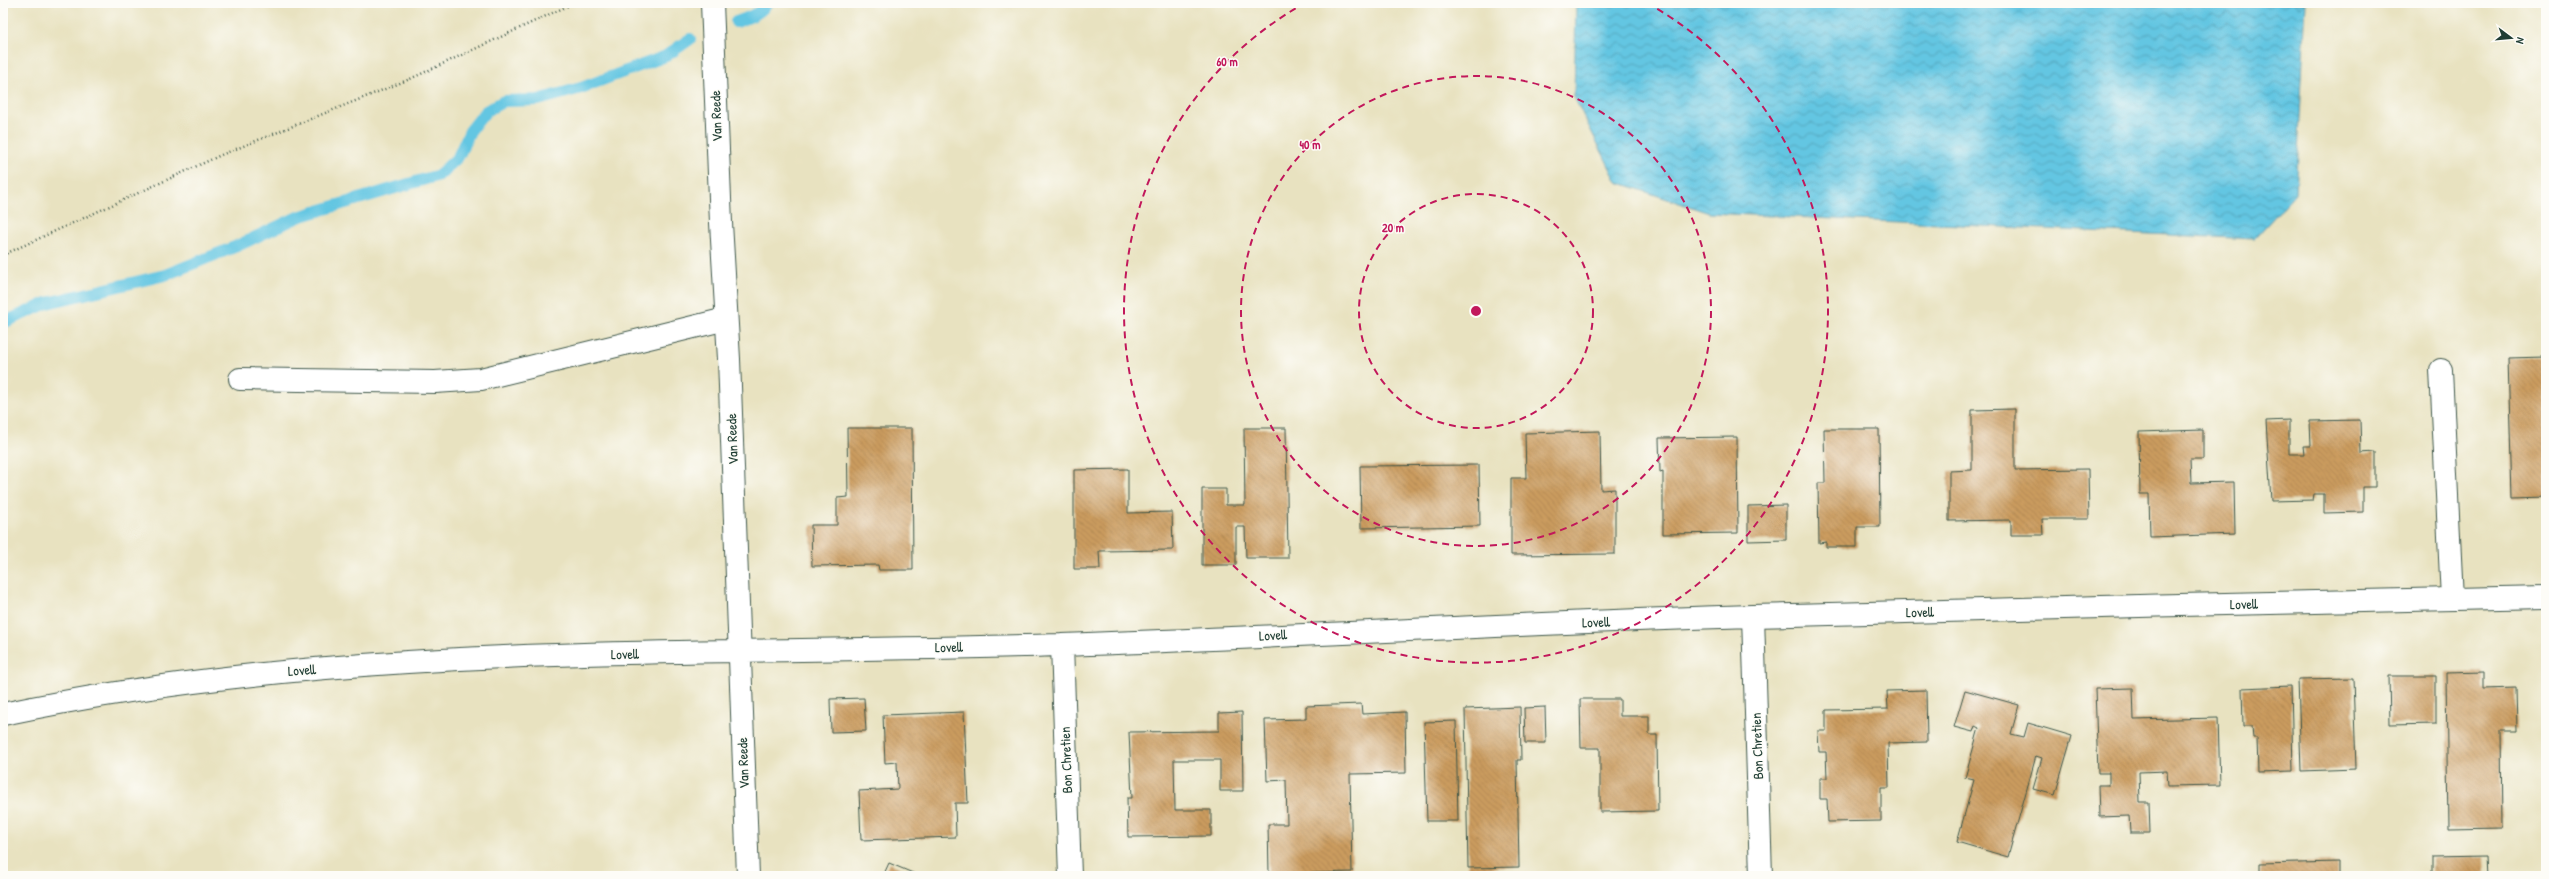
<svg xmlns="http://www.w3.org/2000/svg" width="2549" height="879" viewBox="0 0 2549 879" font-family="'Patrick Hand',sans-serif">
	<defs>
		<pattern id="water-waves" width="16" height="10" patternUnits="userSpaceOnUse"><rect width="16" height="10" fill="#64c6e2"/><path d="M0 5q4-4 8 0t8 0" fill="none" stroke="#52a2b8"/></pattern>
		<pattern id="building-back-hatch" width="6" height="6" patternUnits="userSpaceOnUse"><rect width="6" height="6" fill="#cb9b5e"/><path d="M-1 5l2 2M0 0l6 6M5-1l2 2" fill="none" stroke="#a4804e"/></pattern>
	</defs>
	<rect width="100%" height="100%" fill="#fdfcf7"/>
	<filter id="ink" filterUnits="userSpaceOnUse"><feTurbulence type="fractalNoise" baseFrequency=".025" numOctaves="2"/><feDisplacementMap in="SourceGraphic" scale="8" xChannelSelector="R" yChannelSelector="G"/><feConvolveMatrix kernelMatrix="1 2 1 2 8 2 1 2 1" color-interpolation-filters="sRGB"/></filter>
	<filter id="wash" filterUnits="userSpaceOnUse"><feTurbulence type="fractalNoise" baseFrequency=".012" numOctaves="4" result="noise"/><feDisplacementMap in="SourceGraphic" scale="16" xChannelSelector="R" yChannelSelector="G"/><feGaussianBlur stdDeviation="0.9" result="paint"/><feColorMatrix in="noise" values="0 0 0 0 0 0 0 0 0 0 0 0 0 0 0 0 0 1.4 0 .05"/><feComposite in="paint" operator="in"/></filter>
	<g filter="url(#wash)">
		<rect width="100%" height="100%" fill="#e8e2c0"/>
		<path fill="url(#water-waves)" stroke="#42828b" d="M1576,3H2306L2296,193L2254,239L1709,213L1617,182L1574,97Z"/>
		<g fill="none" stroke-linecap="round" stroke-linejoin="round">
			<path stroke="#64c6e2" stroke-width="12" d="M736,22C747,18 761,14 767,3
				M3,323L47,303L165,275L237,246L298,217L439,175L458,157L470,131L486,111L504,101L538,100L581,88L666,56L690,39"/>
		</g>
		<g id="blocks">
			<path fill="url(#building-back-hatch)" d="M2546,357V497L2512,498L2508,358Z
				M2015,409V470L2088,469L2089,519H2042L2043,535H2011V520L1949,521V471L1972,470V410Z
				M2289,420V454H2304L2303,446H2311L2310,421L2360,420L2361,453L2375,452V487H2363V512L2324,513V494H2314L2313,500L2271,501L2266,421Z
				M847,428H912L913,570H879L878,565L812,566L811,525H837V498L848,497Z
				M1244,428H1286L1288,558H1246L1245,527H1236V565H1202V489H1226V505H1245Z
				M1824,429H1879L1880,527H1857V547H1826V542L1819,543L1818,483H1825Z
				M2203,430V459H2190L2191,483L2234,482L2235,534L2150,537L2149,494H2140L2139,432Z
				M1600,431L1601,490L1615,489V554L1511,555V478H1526L1525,433Z
				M1737,437L1738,533L1663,534V471L1660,472L1659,438Z
				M1479,465L1480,526L1361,528L1360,466Z
				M1128,469V513L1172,512L1173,550L1099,551L1100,569H1074V470Z
				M1786,505V540L1748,541V506Z
				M2483,672V689L2516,688L2517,730H2501L2502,828L2448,829L2446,673Z
				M2389,676H2436V724L2390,725Z
				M2353,678L2356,769L2301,771L2298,679Z
				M2291,686L2293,771L2258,772L2257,738H2253L2252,726H2243L2242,688Z
				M2133,688L2134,720L2218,718L2220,785L2168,786L2167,771L2139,772L2140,802H2149L2150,833H2130L2129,816L2099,817L2098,785H2109V773H2098L2095,689Z
				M1926,690L1927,742L1888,743L1889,788H1881V821L1828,822L1827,799H1820V778H1827L1826,752H1819L1818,731H1826V710L1888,709L1887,691Z
				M1965,690L2019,705L2011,734L2024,737L2028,723L2072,736L2055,795L2033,789L2042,758L2036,756L2008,857L1957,842L1974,780L1965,778L1979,728L1975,726L1973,732L1954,727Z
				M864,698L866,731L831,732L830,699Z
				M1580,699H1620V716H1649V735H1657L1658,811L1600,812V748H1581Z
				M1361,704L1362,714L1405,712L1406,773L1350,774L1352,872L1269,874L1268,824H1287L1286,780L1267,781L1265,720L1306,719V706Z
				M1520,707L1521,760H1517L1519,867L1468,868L1465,709Z
				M1545,707L1546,743H1525L1524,708Z
				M964,712L968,803H955L956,837L861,840L859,791L898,789L897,762L885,763L883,715Z
				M1242,712L1243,791H1220V760H1174L1175,810H1211V836L1128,837L1127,798H1132L1129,732L1219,731V713Z
				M1456,721L1458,821H1427L1424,722Z
				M2485,857L2486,876H2432V858Z
				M2338,862V876H2260V864Z
				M889,863L920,876H883Z"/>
		</g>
	</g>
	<g filter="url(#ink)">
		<use href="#blocks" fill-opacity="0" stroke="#3d5649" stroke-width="1"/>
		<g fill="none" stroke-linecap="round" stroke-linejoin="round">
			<g stroke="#3d5649" stroke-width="24">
				<path id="service" d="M2441,370L2452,599
					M240,379L435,382L481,379L726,319"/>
			</g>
			<g stroke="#3d5649" stroke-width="24">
				<path id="minor" d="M712,3L721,223L729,359L748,876
					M1753,616L1761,876
					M1062,645L1070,876
					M3,714C350,640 709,656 1062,645C1292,637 1522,623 1752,616C2017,608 2281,603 2546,597"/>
			</g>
			<path stroke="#3d5649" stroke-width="2.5" stroke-dasharray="1 3" stroke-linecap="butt" d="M3,255L221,155L410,79L574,3"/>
			<use href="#service" stroke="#fff" stroke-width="22"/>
			<use href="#minor" stroke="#fff" stroke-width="22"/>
		</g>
	</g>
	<g fill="none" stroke="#c2185b" stroke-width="2" stroke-dasharray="7 5">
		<circle cx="1476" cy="311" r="117"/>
		<circle cx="1476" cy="311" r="235"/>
		<path d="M1647 3A352 352 0 1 1 1305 3"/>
	</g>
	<g text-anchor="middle" stroke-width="3" stroke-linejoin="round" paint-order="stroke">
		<g font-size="14" fill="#1f3d34" stroke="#fdfcf7">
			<text transform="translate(716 116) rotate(-92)" y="5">Van Reede</text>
			<text transform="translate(732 439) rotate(-92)" y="5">Van Reede</text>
			<text transform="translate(2244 604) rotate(-1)" y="5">Lovell</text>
			<text transform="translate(1920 612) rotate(-1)" y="5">Lovell</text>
			<text transform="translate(1596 622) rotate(-2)" y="5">Lovell</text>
			<text transform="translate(1273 635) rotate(-3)" y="5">Lovell</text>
			<text transform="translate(949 647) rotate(-1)" y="5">Lovell</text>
			<text transform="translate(625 654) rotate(-1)" y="5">Lovell</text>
			<text transform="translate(302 670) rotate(-4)" y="5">Lovell</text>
			<text transform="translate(1757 746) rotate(-92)" y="5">Bon Chretien</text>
			<text transform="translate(1066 760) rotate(-92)" y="5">Bon Chretien</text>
			<text transform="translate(743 763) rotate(-92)" y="5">Van Reede</text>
		</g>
	</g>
	<circle cx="1476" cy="311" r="6" fill="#c2185b" stroke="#fdfcf7" stroke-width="2"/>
	<g font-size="12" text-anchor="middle" font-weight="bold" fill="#c2185b" stroke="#fdfcf7" stroke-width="3" stroke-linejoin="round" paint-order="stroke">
		<text x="1227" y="66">60 m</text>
		<text x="1310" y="149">40 m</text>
		<text x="1393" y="232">20 m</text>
	</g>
	<rect width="2549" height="879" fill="none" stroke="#fdfcf7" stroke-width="16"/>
	<g transform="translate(2511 38) rotate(106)" stroke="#fdfcf7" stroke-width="3" paint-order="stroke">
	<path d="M0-3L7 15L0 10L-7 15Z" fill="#1f3d34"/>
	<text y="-6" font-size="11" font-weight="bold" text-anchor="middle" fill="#1f3d34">N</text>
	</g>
</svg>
